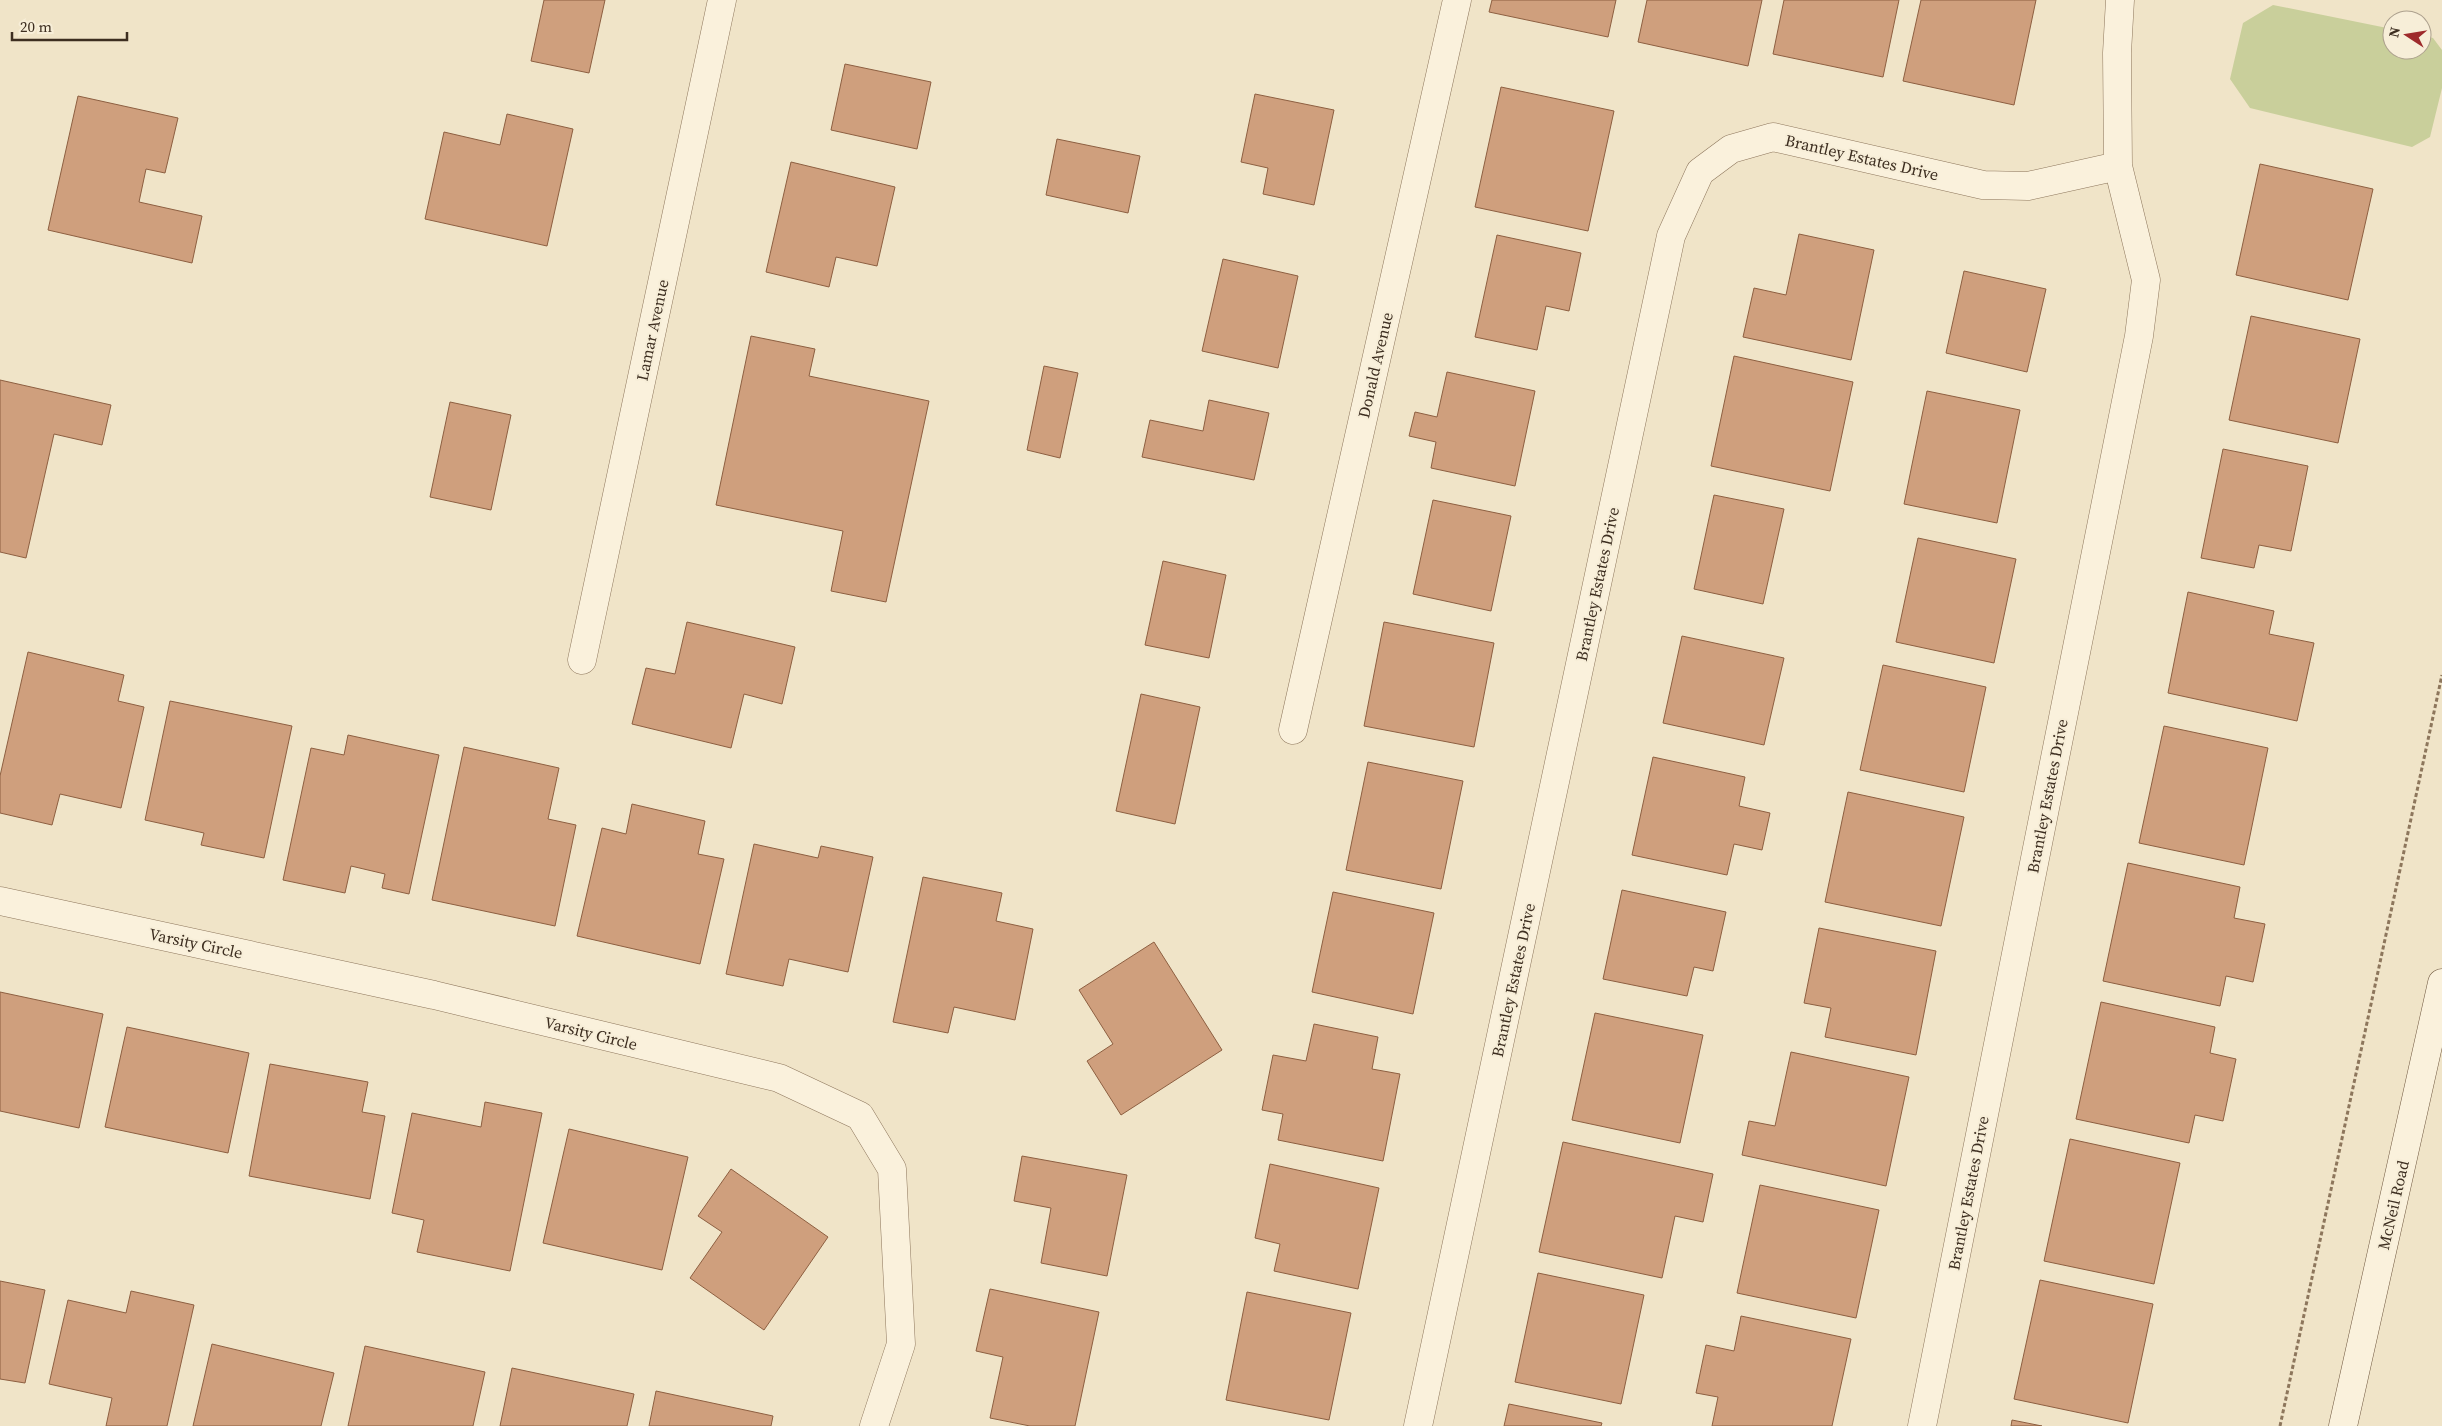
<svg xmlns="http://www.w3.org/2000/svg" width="2442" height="1426" viewBox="0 0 2442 1426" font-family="'Source Serif 4',serif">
	<rect width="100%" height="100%" fill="#f0e4c8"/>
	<path fill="#c9cf9b" d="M2273,5L2392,29V50H2422V35L2433,38L2442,50V88L2430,137L2412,147L2250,108L2230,79L2243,23Z"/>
	<path fill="#cf9f7d" stroke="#8d5f41" d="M544,0H605L589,73L531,61Z
		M1492,0H1616L1608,37L1489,12Z
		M1647,0H1762L1748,66L1638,42Z
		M1784,0H1899L1883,77L1773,54Z
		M1921,0H2036L2014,105L1903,81Z
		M845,64L931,82L917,149L831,130Z
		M1501,87L1614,111L1588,231L1475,207Z
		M1255,94L1334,110L1314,205L1263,194L1268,168L1241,162Z
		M78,96L178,118L165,173L146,169L139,202L202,216L192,263L48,230Z
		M507,114L573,129L547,246L425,219L444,132L500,145Z
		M1057,139L1140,156L1128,213L1046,195Z
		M791,162L895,187L877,266L836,257L829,287L766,272Z
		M2260,164L2373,189L2348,300L2236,275Z
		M1799,234L1874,250L1851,360L1743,337L1754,288L1786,295Z
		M1497,235L1581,253L1569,311L1546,306L1537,350L1475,337Z
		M1223,259L1298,276L1278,368L1202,351Z
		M1964,271L2046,289L2027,372L1946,353Z
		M2251,316L2360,339L2338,443L2229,420Z
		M751,336L815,349L809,376L929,401L886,602L831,591L843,531L716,505Z
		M1734,356L1853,382L1830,491L1711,466Z
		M1044,366L1078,373L1060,458L1027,450Z
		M1447,372L1535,391L1515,486L1431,468L1436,442L1409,436L1415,412L1437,417Z
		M0,380L111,405L102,445L54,434L26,558L0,552Z
		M1927,391L2020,410L1997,523L1904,504Z
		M1209,400L1269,413L1254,480L1142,457L1150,420L1203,431Z
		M450,402L511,415L491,510L430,497Z
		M2223,449L2308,466L2291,551L2259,545L2254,568L2201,558Z
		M1714,495L1784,509L1763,604L1694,589Z
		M1433,500L1511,516L1491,611L1413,594Z
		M1918,538L2016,559L1994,663L1896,642Z
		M1163,561L1226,575L1209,658L1145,645Z
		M2188,592L2274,611L2269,634L2314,643L2297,721L2168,693Z
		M687,622L795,647L782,704L744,694L731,748L632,724L646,668L675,674Z
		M1384,622L1494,643L1474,747L1364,726Z
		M1682,636L1784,658L1764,745L1663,723Z
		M28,652L124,675L118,701L144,707L121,808L60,794L52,825L0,813V776Z
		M1883,665L1986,687L1964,792L1860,770Z
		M1141,694L1200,707L1175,824L1116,811Z
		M170,701L292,726L264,858L201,845L204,833L145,820Z
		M2164,726L2268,748L2244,865L2139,843Z
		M348,735L439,755L409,894L382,888L385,874L351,866L345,893L283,880L311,748L344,755Z
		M464,747L559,768L548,819L576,825L555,926L432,900Z
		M1653,757L1745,777L1739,806L1770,813L1762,850L1734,844L1727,875L1632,855Z
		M1368,762L1463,781L1441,889L1346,870Z
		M1848,792L1964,817L1941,926L1825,902Z
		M632,804L705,821L698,854L724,859L700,964L577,936L602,828L626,834Z
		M754,844L818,858L821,846L873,857L848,972L789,959L783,986L726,974Z
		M2128,863L2240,887L2234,918L2265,924L2253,982L2226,976L2220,1006L2103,981Z
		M923,877L1002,893L996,921L1033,929L1015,1020L954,1007L948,1033L893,1022Z
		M1622,890L1726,912L1713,971L1694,967L1687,996L1603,979Z
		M1333,892L1434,913L1413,1014L1312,992Z
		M1819,928L1936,951L1916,1055L1825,1037L1831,1008L1804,1003Z
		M1154,942L1222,1050L1121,1115L1087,1061L1113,1044L1079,990Z
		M0,992L103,1014L79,1128L0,1111Z
		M2101,1002L2215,1027L2210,1053L2236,1059L2223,1121L2195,1115L2189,1143L2076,1119Z
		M1595,1013L1703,1035L1680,1143L1572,1120Z
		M1314,1024L1378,1037L1372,1069L1400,1074L1383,1161L1278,1140L1283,1114L1262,1110L1273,1055L1306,1061Z
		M127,1027L249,1053L228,1153L105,1127Z
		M1791,1052L1909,1077L1886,1186L1742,1155L1749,1121L1775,1126Z
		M270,1064L368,1082L362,1112L385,1116L370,1199L249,1176Z
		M485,1102L542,1113L510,1271L417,1252L424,1220L392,1213L412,1113L481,1127Z
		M569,1129L688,1157L662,1270L543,1243Z
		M2070,1139L2180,1163L2154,1284L2044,1261Z
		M1563,1142L1713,1174L1703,1222L1675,1216L1662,1278L1539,1252Z
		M1022,1156L1127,1175L1107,1276L1041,1263L1051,1208L1014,1201Z
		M1270,1164L1379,1188L1358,1289L1274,1271L1280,1244L1255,1238Z
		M731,1169L828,1237L764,1330L690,1278L722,1232L698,1216Z
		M1760,1185L1879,1210L1856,1318L1737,1293Z
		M1538,1273L1644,1295L1621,1404L1515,1382Z
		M2040,1280L2153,1304L2128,1423L2014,1399Z
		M0,1281L45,1290L25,1383L0,1379Z
		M990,1289L1099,1312L1075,1426H1030L990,1418L1003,1357L976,1351Z
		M131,1291L194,1305L167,1426H106L112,1398L49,1384L68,1300L126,1313Z
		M1247,1292L1351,1313L1329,1420L1226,1400Z
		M1741,1316L1851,1339L1832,1426H1712L1718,1397L1696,1393L1706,1345L1734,1351Z
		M212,1344L334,1373L321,1426H193Z
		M365,1346L485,1372L473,1426H348Z
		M512,1368L634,1394L627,1426H500Z
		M656,1391L773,1416L771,1426H649Z
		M1509,1404L1602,1423L1601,1426H1504Z
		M2012,1420L2042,1426H2011Z"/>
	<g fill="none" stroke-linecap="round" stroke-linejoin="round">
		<g stroke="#8d765c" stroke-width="29">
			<path id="street" d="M582,660L722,0
				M1293,730L1457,0
				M0,901L434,995L779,1078L860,1116L892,1169L901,1344L874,1426
				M1418,1426L1671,236L1700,172L1731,149L1773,137L1983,185L2028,186L2118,166
				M1922,1426L2139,336L2146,280L2118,166L2117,53L2120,0"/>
		</g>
		<g stroke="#6f573f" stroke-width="29">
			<path id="secondary" d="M2343,1426L2442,983"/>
		</g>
		<path stroke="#8d765c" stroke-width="3" stroke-dasharray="4 2.5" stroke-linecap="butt" d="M2280,1426L2442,675"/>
		<use href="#street" stroke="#faf1dc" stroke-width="28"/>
		<use href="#secondary" stroke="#faf1dc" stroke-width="28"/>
	</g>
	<g text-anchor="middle" stroke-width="4" stroke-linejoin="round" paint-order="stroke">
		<g font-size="16" fill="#3d2e20" stroke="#f7eed8">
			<text transform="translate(1862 157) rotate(13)" y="6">Brantley Estates Drive</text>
			<text transform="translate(652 330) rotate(-78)" y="6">Lamar Avenue</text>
			<text transform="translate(1375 365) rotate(-77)" y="6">Donald Avenue</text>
			<text transform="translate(1597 584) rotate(-78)" y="6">Brantley Estates Drive</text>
			<text transform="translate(2047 796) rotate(-79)" y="6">Brantley Estates Drive</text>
			<text transform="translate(196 943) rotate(12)" y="6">Varsity Circle</text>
			<text transform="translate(1513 980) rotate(-78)" y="6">Brantley Estates Drive</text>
			<text transform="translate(591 1033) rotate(14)" y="6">Varsity Circle</text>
			<text transform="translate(1968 1193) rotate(-79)" y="6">Brantley Estates Drive</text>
			<text transform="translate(2393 1205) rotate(-77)" y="6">McNeil Road</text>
		</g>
	</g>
	<g transform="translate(2407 35) rotate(282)"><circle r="24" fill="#f7eed8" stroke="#ada18e"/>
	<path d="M0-4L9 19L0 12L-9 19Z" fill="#9e2a2b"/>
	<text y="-8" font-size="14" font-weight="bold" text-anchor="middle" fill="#3d2e20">N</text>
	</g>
	<path d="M12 32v8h115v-8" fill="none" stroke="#3d2e20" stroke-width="2.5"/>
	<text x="20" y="32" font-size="15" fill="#3d2e20" stroke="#f7eed8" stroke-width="4" paint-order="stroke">20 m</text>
</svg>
